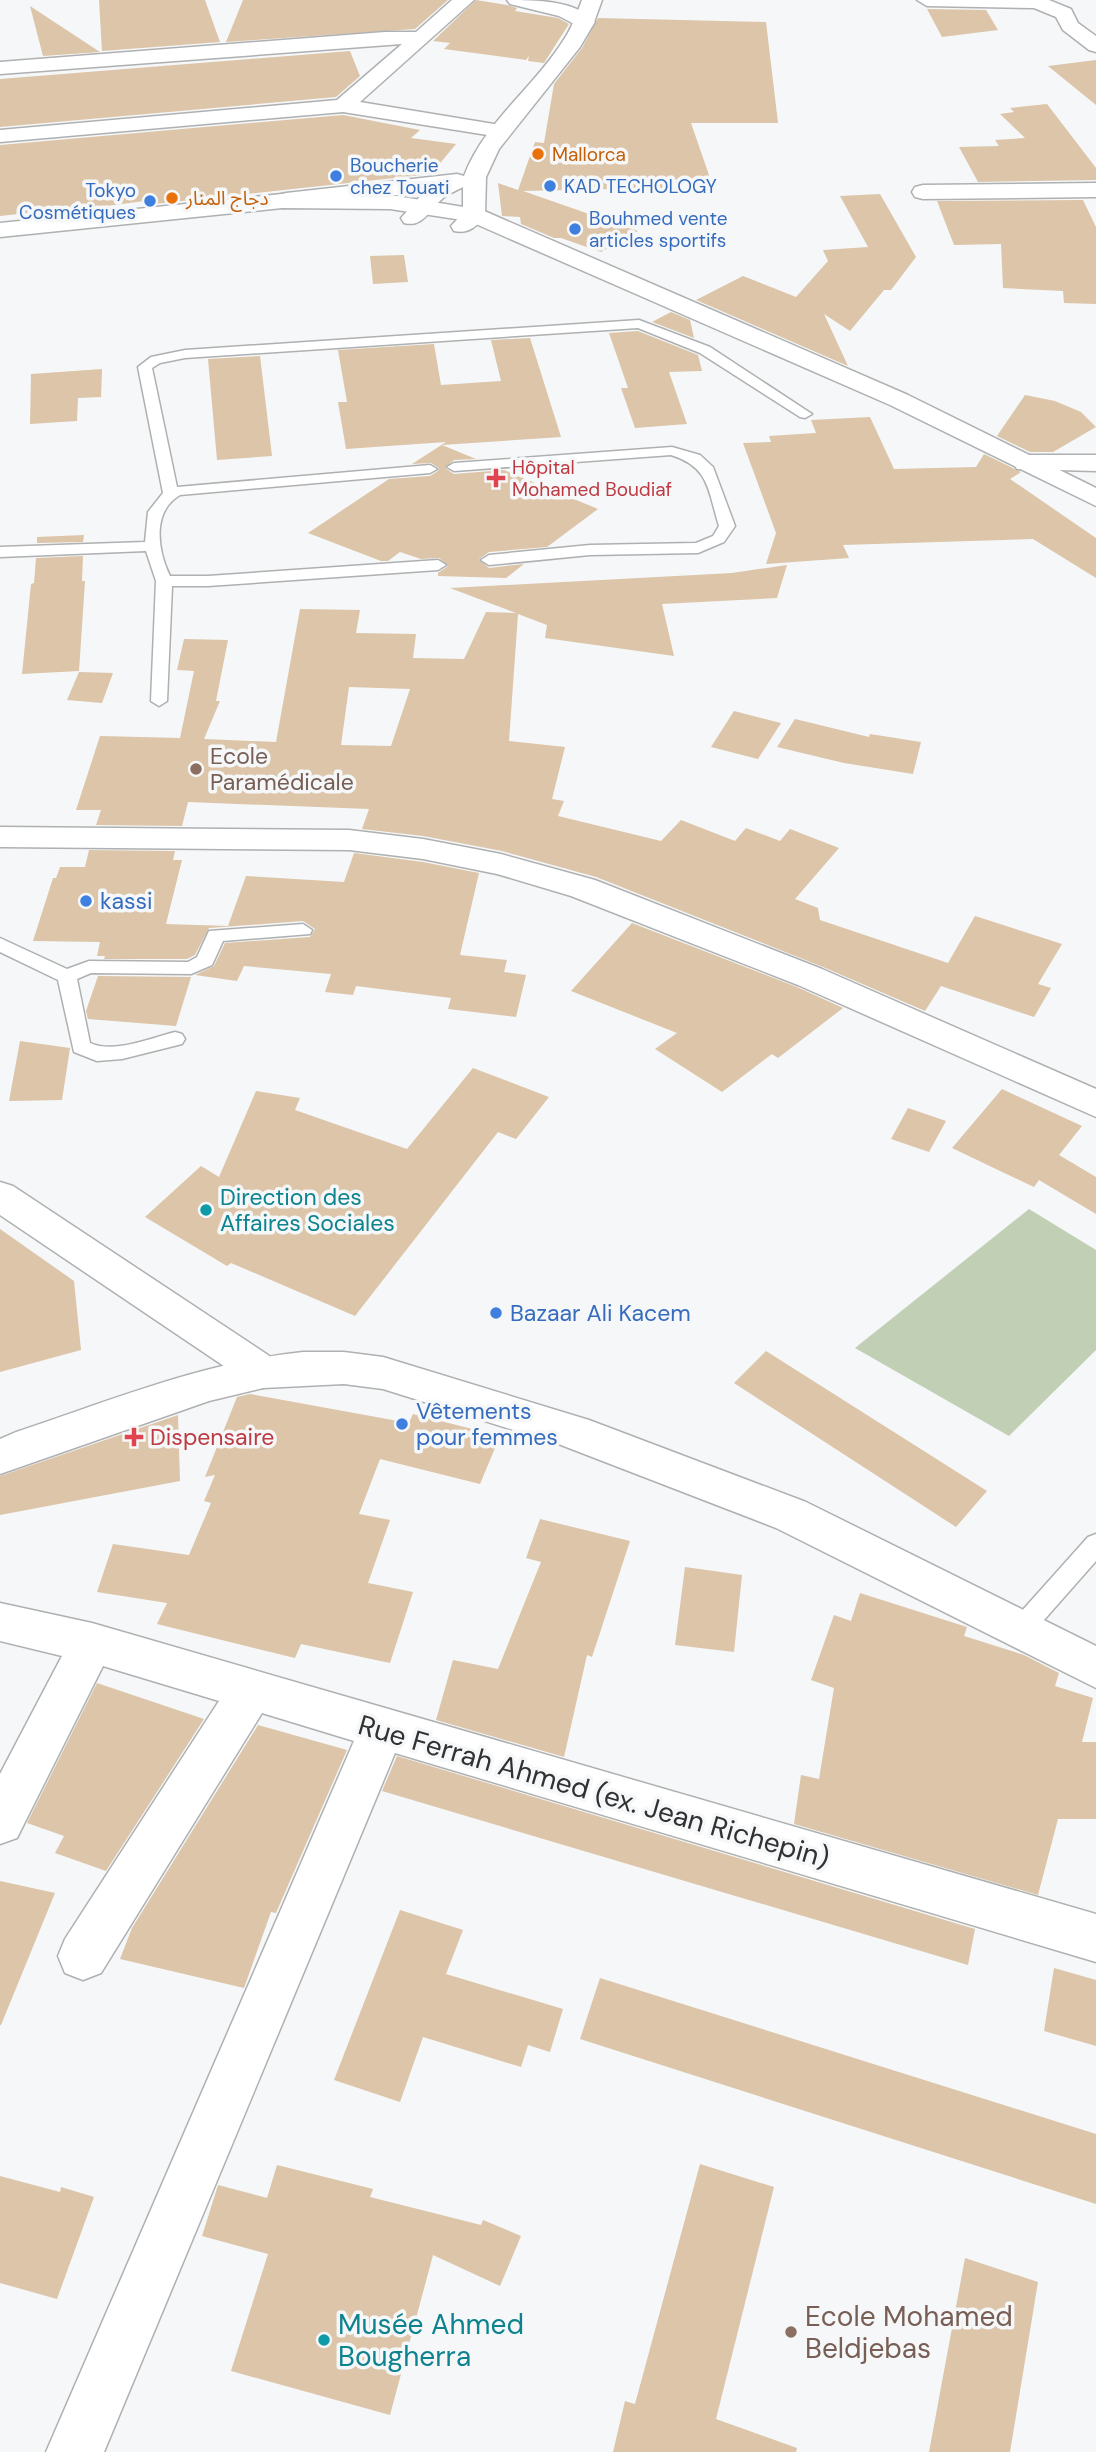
<svg xmlns="http://www.w3.org/2000/svg" width="1096" height="2452" viewBox="0 0 1096 2452" font-family="'DM Sans','Noto Sans Arabic',sans-serif">
	<rect width="100%" height="100%" fill="#f5f7f8"/>
	<path fill="#c1cfb4" d="M1029,1209L1096,1250V1350L1009,1436L855,1348Z"/>
	<path fill="#dcc5a9" fill-rule="evenodd" d="M99,0H205L220,42L102,51Z
		M243,0H448L415,29L226,42Z
		M476,0L507,5L517,8L515,11L558,18L569,24L544,63L528,61L529,56L526,60L444,49L450,43L433,41Z
		M30,6L100,52L43,56Z
		M927,9L986,10L998,30L942,37Z
		M598,18L766,22L778,123H691L710,178L663,180L665,188L523,191L638,231L601,252L561,238H554L521,224L520,217L502,216L498,183L518,190L535,142L544,143L554,84L582,48Z
		M350,51L360,76L336,97L0,127V79Z
		M1096,60V105L1048,66Z
		M1047,104L1096,168V180L978,182L959,147L999,146L995,140L1025,138L1000,114L1014,112L1010,108Z
		M343,115L420,130L411,138L456,144L431,174L145,205L144,201L47,214L46,211L0,216V145Z
		M880,194L916,257L891,290H884L850,331L824,314L848,366L696,300L743,276L796,297L828,261L823,250L868,247L840,196Z
		M1083,200L1096,227V304L1064,303L1063,291L1003,288L1001,244L954,245L937,201Z
		M404,255L408,282L373,284L370,256Z
		M671,312L690,320L694,338L652,322Z
		M638,331L698,355L702,371L669,372L687,424L635,428L621,388H628L609,333Z
		M530,338L561,437L442,445L476,459L454,460L445,468L454,474L504,470L598,509L547,547L489,552L479,559L489,568L524,564L506,578L438,576V573L448,566L439,558L421,559L400,552L388,561H381L308,533L389,479L430,476L438,471L439,468L431,463L412,464L446,442L346,449L338,402H347L338,350L434,344L441,385L501,381L491,340Z
		M260,356L272,456L217,460L208,359Z
		M102,369L101,397L78,398L77,421L30,424L31,374Z
		M1025,395L1055,401L1081,412L1096,427L1053,452H1030L997,436Z
		M870,417L894,469L976,467L984,454L1021,472L1010,479L1096,538V578L1033,539L843,545L849,558L766,564L776,533L743,443L771,442L769,436L816,433L811,420Z
		M84,535L83,542L37,543V537Z
		M83,556L82,581H85L79,671L22,674L31,584L34,583L36,558Z
		M787,565L777,598L662,604L674,656L545,638L547,625L518,614L509,741L565,747L552,799L564,801L558,816L661,841L681,820L735,841L746,828L780,841L790,829L839,848L795,899L818,908L820,920L948,963L975,916L1062,944L1038,984L1051,988L1034,1017L941,986L925,1011L823,967L596,877L502,851L423,836L362,829L369,809L188,802L182,826L96,825L101,810H76L100,736L180,738L194,671L177,670L184,639L228,640L216,701H220L204,739L276,742L300,609L360,610L356,633L416,634L413,658L464,659L486,612L516,613L450,588L732,573ZM349,687L410,689L391,746L341,745Z
		M79,672L113,673L102,703L67,700Z
		M734,711L781,723L758,759L711,747Z
		M795,719L869,737L870,734L921,742L913,774L844,763L777,747Z
		M89,850L175,851L173,860H182L166,924L228,926L246,876L344,882L354,853L423,862L479,873L460,955L507,960L504,972L526,975L516,1017L448,1009L451,998L356,986L353,995L325,992L331,974L244,966L237,981L195,975L214,966L225,943L310,937L315,929L303,921L209,928L195,955L187,959H104L105,956H97L100,942L33,941L53,878H56L60,867H85Z
		M632,923L797,987L843,1008L778,1058L772,1054L722,1092L655,1049L677,1033L571,991Z
		M98,976L191,977L176,1026L88,1019L86,1011Z
		M20,1041L70,1048L62,1100L9,1101Z
		M473,1068L549,1097L516,1139L498,1132L355,1316L231,1263L227,1266L145,1217L201,1166L219,1177L256,1091L300,1098L295,1110L407,1149Z
		M1002,1089L1082,1126L1059,1155L1096,1177V1214L1039,1180L1034,1187L952,1148Z
		M908,1108L946,1121L929,1152L891,1139Z
		M0,1229L74,1281L81,1350L0,1372Z
		M766,1351L987,1491L956,1527L734,1383Z
		M250,1394L409,1423L413,1414L500,1436L480,1484L380,1459L359,1514L390,1520L368,1583L413,1592L390,1663L301,1644L295,1658L157,1624L167,1603L97,1592L113,1544L189,1555L211,1503L204,1501L215,1475L205,1477L237,1397Z
		M178,1415L180,1481L0,1515V1476Z
		M540,1519L630,1541L592,1657L587,1655L564,1757L436,1720L453,1660L498,1669L541,1562L526,1558Z
		M685,1567L742,1575L734,1652L675,1645Z
		M860,1593L967,1627L964,1636L1024,1655L1059,1673L1055,1686L1093,1698L1082,1742H1096V1819H1058L1038,1895L794,1824L801,1775L819,1779L834,1688L811,1680L834,1615L851,1621Z
		M97,1683L204,1719L106,1871L55,1853L64,1836L27,1823Z
		M258,1725L347,1750L276,1913L271,1912L244,1988L120,1959L132,1928Z
		M397,1756L975,1929L968,1965L382,1791Z
		M0,1881L55,1893L1,2025H0Z
		M400,1910L463,1930L446,1974L563,2009L550,2052L528,2045L521,2067L423,2037L400,2102L334,2080Z
		M1054,1968L1096,1980V2046L1044,2031Z
		M600,1978L1096,2134V2204L580,2039Z
		M700,2164L774,2187L716,2419L797,2448L796,2452H613L625,2401L635,2404Z
		M277,2165L373,2189L370,2197L481,2225L483,2220L521,2236L500,2286L433,2255L390,2415L231,2371L268,2254L202,2236L218,2185L267,2198Z
		M0,2176L60,2192L61,2187L94,2197L57,2299L0,2283Z
		M965,2258L1038,2282L1010,2452H929Z"/>
	<g fill="none" stroke-linecap="round" stroke-linejoin="round">
		<g stroke="#aeb0b1" stroke-width="3">
			<path id="service" d="M639,320L710,347L812,414L805,418L800,417L700,353L638,328L185,358L160,363L152,368L177,487L430,465L437,469L430,473L180,495C151,512 158,551 170,576H208L438,560L446,565L438,570L208,586H172L167,701L159,706L151,701L156,581L146,551L0,557V547L145,542L148,512L163,493L138,367L151,357L185,350Z
				M672,447L700,455L713,467L735,526L724,542L698,553L590,555L489,565L481,560L489,555L590,545L696,543L713,536L719,526C708,491 710,467 671,455L454,471L447,467L454,463Z
				M303,924L312,930L310,934L223,941L212,965L191,974L91,973L77,979L90,1043C115,1054 150,1038 175,1032L182,1034L185,1039L182,1044L122,1059L97,1061L74,1052L58,980L0,952V938L67,969L89,961L188,962L197,957L209,931Z
				M1096,1534V1561L1029,1637L1020,1641L1011,1637L1008,1630L1011,1623L1088,1537Z"/>
		</g>
		<g stroke="#aeb0b1" stroke-width="3">
			<path id="minor" d="M452,0H474L360,102L500,125L508,126L511,131L508,136L500,137L343,112L0,142V130L337,100L402,44L0,74V62L385,32H416Z
				M507,0C534,0 577,0 595,22L592,26H578L559,16L510,4Z
				M917,0H1049L1071,9L1078,23L1096,36V52L1089,50L1063,30L1056,17L1034,8L927,6Z
				M1096,183V197L923,199L915,197L912,192L915,187L923,185Z
				M1026,455H1096V471L1017,469L1013,463L1017,457Z
				M0,827L349,830L423,839L501,854L595,880L822,969L1096,1089V1117L798,985L571,896L497,874L423,859L349,850L0,847Z
				M0,1182L13,1186L277,1361L283,1372L277,1383L263,1388L249,1383L0,1215Z
				M0,1603L92,1623L1096,1914V1962L395,1753L104,2452H46L354,1741L262,1713L101,1973L83,1980L65,1973L58,1956L65,1939L219,1701L103,1666L17,1838L0,1844V1774L62,1656L0,1641Z"/>
		</g>
		<g stroke="#aeb0b1" stroke-width="3">
			<path id="tertiary" d="M582,0H602L593,25L580,47L499,149L486,177L485,215C477,227 468,234 454,231L451,226L463,213V187C456,191 447,194 442,199C429,210 423,228 404,223L401,218L424,192L286,207L278,205L275,200L278,195L286,193L457,174L464,176C484,123 531,90 561,44C571,30 576,16 582,0Z"/>
		</g>
		<g stroke="#aeb0b1" stroke-width="3">
			<path id="secondary" d="M282,194L390,195L482,210L908,395L1096,488V506L890,405L469,221L390,209L282,208L0,237V223Z
				M303,1352H344L383,1357L589,1420L806,1502L1096,1646V1688L776,1528L561,1445L383,1389L344,1384L263,1388L209,1401L0,1474V1439L16,1432C110,1401 204,1362 303,1352Z"/>
		</g>
		<use href="#service" fill="#fff" fill-rule="evenodd"/>
		<use href="#minor" fill="#fff" fill-rule="evenodd"/>
		<use href="#tertiary" fill="#fff" fill-rule="evenodd"/>
		<use href="#secondary" fill="#fff" fill-rule="evenodd"/>
	</g>
	<g fill="#e8710a" stroke="#f5f7f8" stroke-width="2.5">
		<circle cx="538" cy="154" r="7"/>
		<circle cx="172" cy="198" r="7"/>
	</g>
	<g fill="#3f7fe0" stroke="#f5f7f8" stroke-width="2.5">
		<circle cx="336" cy="176" r="7"/>
		<circle cx="550" cy="186" r="7"/>
		<circle cx="150" cy="201" r="7"/>
		<circle cx="575" cy="229" r="7"/>
		<circle cx="86" cy="901" r="7"/>
		<circle cx="496" cy="1313" r="7"/>
		<circle cx="402" cy="1424" r="7"/>
	</g>
	<g fill="#e0444e" stroke="#f5f7f8" stroke-width="2.5">
		<path d="M492.5 467.5h7v7h7v7h-7v7h-7v-7h-7v-7h7z"/>
		<path d="M130.5 1426.5h7v7h7v7h-7v7h-7v-7h-7v-7h7z"/>
	</g>
	<g fill="#8d6e63" stroke="#f5f7f8" stroke-width="2.5">
		<circle cx="196" cy="769" r="7"/>
		<circle cx="791" cy="2332" r="7"/>
	</g>
	<g fill="#0f9aa8" stroke="#f5f7f8" stroke-width="2.5">
		<circle cx="206" cy="1210" r="7"/>
		<circle cx="324" cy="2340" r="7"/>
	</g>
	<g text-anchor="middle" stroke-width="7" stroke-linejoin="round" paint-order="stroke">
		<g font-size="19" fill="#c56008" stroke="#f5f7f8" text-anchor="start">
			<text x="552" y="161">Mallorca</text>
			<text x="186" y="205">دجاج المنار</text>
		</g>
		<g font-size="19" fill="#366cbe" stroke="#f5f7f8" text-anchor="start">
			<text x="350" y="172">Boucherie<tspan x="350" dy="22">chez Touati</tspan></text>
			<text x="564" y="193">KAD TECHOLOGY</text>
			<text x="136" y="197" text-anchor="end">Tokyo<tspan x="136" dy="22">Cosmétiques</tspan></text>
			<text x="589" y="225">Bouhmed vente<tspan x="589" dy="22">articles sportifs</tspan></text>
		</g>
		<g font-size="19" fill="#be3a42" stroke="#f5f7f8" text-anchor="start">
			<text x="512" y="474">Hôpital<tspan x="512" dy="22">Mohamed Boudiaf</tspan></text>
		</g>
		<g font-size="23" fill="#785e54" stroke="#f5f7f8" text-anchor="start">
			<text x="210" y="764">Ecole<tspan x="210" dy="26">Paramédicale</tspan></text>
		</g>
		<g font-size="23" fill="#366cbe" stroke="#f5f7f8" text-anchor="start">
			<text x="100" y="909">kassi</text>
			<text x="510" y="1321">Bazaar Ali Kacem</text>
			<text x="416" y="1419">Vêtements<tspan x="416" dy="26">pour femmes</tspan></text>
		</g>
		<g font-size="23" fill="#0d838f" stroke="#f5f7f8" text-anchor="start">
			<text x="220" y="1205">Direction des<tspan x="220" dy="26">Affaires Sociales</tspan></text>
		</g>
		<g font-size="23" fill="#be3a42" stroke="#f5f7f8" text-anchor="start">
			<text x="150" y="1445">Dispensaire</text>
		</g>
		<g font-size="28" fill="#313132" stroke="#f5f7f8">
			<text transform="translate(594 1791) rotate(16)" y="10">Rue Ferrah Ahmed (ex. Jean Richepin)</text>
		</g>
		<g font-size="28" fill="#785e54" stroke="#f5f7f8" text-anchor="start">
			<text x="805" y="2326">Ecole Mohamed<tspan x="805" dy="32">Beldjebas</tspan></text>
		</g>
		<g font-size="28" fill="#0d838f" stroke="#f5f7f8" text-anchor="start">
			<text x="338" y="2334">Musée Ahmed<tspan x="338" dy="32">Bougherra</tspan></text>
		</g>
	</g>
</svg>
